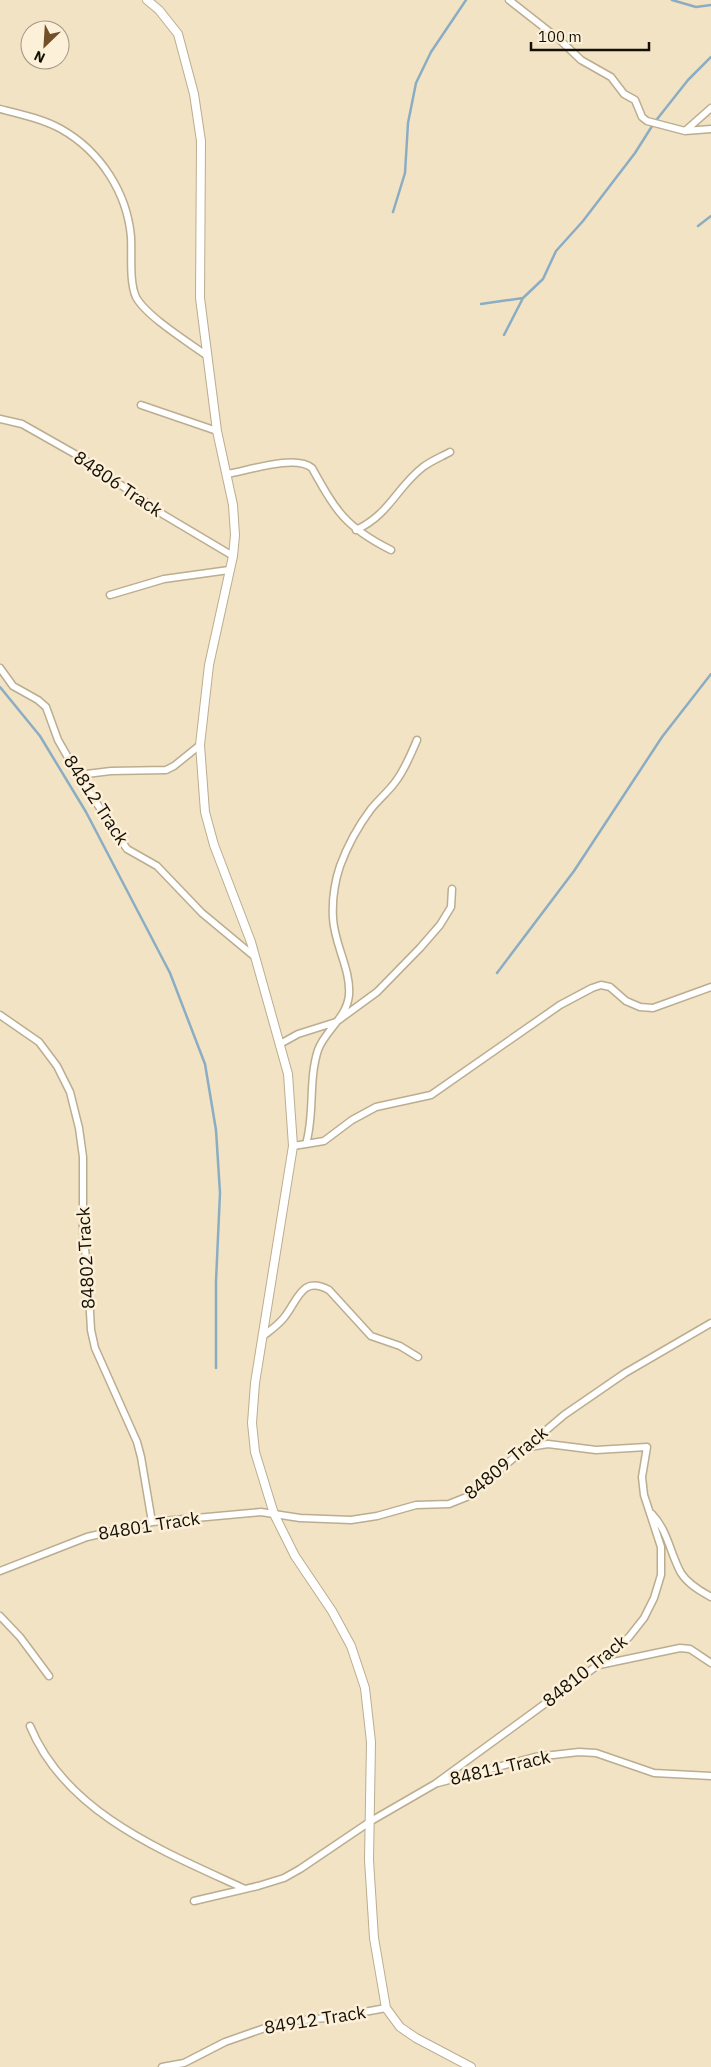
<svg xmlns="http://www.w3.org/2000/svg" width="711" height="2067" viewBox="0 0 711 2067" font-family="'IBM Plex Sans',sans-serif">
	<rect width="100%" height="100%" fill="#f2e3c4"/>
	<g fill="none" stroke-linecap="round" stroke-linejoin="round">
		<path stroke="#8badc4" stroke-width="2.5" d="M672,0L696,7L711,5
			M393,212L405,173L408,123L416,83L431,52L466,0
			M698,226L711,216
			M481,304L523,298L543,279L556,251L583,221L635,153L654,123L688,80L711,57
			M504,335L523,298
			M0,687L40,736L86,812L170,973L205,1064L216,1130L220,1193L216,1281V1368
			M497,973L574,871L662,737L711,674"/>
		<g stroke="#bbad8f" stroke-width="9">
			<path id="minor" d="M509,0L560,40L581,60L611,77L624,94L635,100L642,117L647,121L685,131L711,129
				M0,109C20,114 43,119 61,129C100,151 127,192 131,237C132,253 129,282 136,297C146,316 188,342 206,355
				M685,131L711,108
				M141,405L217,431
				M0,419L22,424L82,458L164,515L233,556
				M227,474C247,471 295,454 312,468C336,511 345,527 391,550
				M356,530C390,514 396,488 423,467C431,461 441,457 450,452
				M110,595L164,579L229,570
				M0,668L13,686L38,700L46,707L58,740L78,775L127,849L157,866L202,913L255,957
				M78,775L111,771L166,770L174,766L200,745
				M0,1015L39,1042L57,1066L70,1092L79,1128L83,1157V1231L88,1276L91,1330L95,1348L137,1442L141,1457L152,1522
				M280,1044L298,1034L336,1022L377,992L420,948L440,925L451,907L452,889
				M306,1144L324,1141L352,1120L376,1107L431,1095L560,1005L592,988L601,985L610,987L626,1001L640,1007L653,1008L711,987
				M293,1146L306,1144C315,1113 308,1081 318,1050C325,1030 347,1018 349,995C351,969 334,944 333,918C332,901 335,881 340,866C347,847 359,825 371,809C379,799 389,791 396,781C405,769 411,754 417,740
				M263,1336C272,1329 280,1324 286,1315C299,1297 303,1276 329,1290L371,1336L400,1346L418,1357
				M652,1514C668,1531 670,1553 681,1573C688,1584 700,1591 711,1597
				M0,1571L87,1537L152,1522L261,1512L300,1518L351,1520L377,1516L416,1505L449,1504L469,1496L564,1415L625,1373L711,1323
				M0,1616L20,1637L49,1676
				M599,1665L680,1648L690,1649L711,1663
				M30,1726C66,1814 165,1852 245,1889
				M438,1783L535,1757L579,1752L596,1753L654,1773L711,1776
				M194,1901L258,1886L284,1878L300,1869L371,1821L435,1784L598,1665L629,1637L644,1618L654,1598L661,1575V1547L644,1495L642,1477L647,1447L596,1450L548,1444L523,1448
				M162,2067L184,2063L225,2042L282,2022L337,2017L386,2008"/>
		</g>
		<g stroke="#bbad8f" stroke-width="10">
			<path id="tertiary" d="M147,0L159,10L178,34L194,94L201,141L200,298L217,431L233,505L235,535L233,556L209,665L200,745L205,812L214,845L251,942L288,1074L293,1146L255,1383L252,1423L255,1452L274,1514L295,1556L332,1611L351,1646L365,1688L371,1742L369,1860L374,1938L386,2008L400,2027L416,2038L471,2067"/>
		</g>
		<use href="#minor" stroke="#fff" stroke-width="6"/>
		<use href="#tertiary" stroke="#fff" stroke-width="8"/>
	</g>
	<g text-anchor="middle" stroke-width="5" stroke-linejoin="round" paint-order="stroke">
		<g font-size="18" fill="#151006" stroke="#fdf0d8">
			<text transform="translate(118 484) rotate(34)" y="6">84806 Track</text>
			<text transform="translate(96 800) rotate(57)" y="6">84812 Track</text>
			<text transform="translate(86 1258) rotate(-93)" y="6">84802 Track</text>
			<text transform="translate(506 1463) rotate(-40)" y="6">84809 Track</text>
			<text transform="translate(149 1526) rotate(-9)" y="6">84801 Track</text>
			<text transform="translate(585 1671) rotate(-39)" y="6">84810 Track</text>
			<text transform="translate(500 1768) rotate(-13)" y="6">84811 Track</text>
			<text transform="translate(315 2020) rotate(-9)" y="6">84912 Track</text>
		</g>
	</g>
	<g transform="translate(45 45) rotate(205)"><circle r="24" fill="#fdf0d8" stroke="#a09684"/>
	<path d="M0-4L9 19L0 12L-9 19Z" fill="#715027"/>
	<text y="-8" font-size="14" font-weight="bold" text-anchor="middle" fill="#151006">N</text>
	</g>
	<path d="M531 42v8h118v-8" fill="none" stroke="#151006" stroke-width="2.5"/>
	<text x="538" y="42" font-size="15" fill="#151006" stroke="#fdf0d8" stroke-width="4" paint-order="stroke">100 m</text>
</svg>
